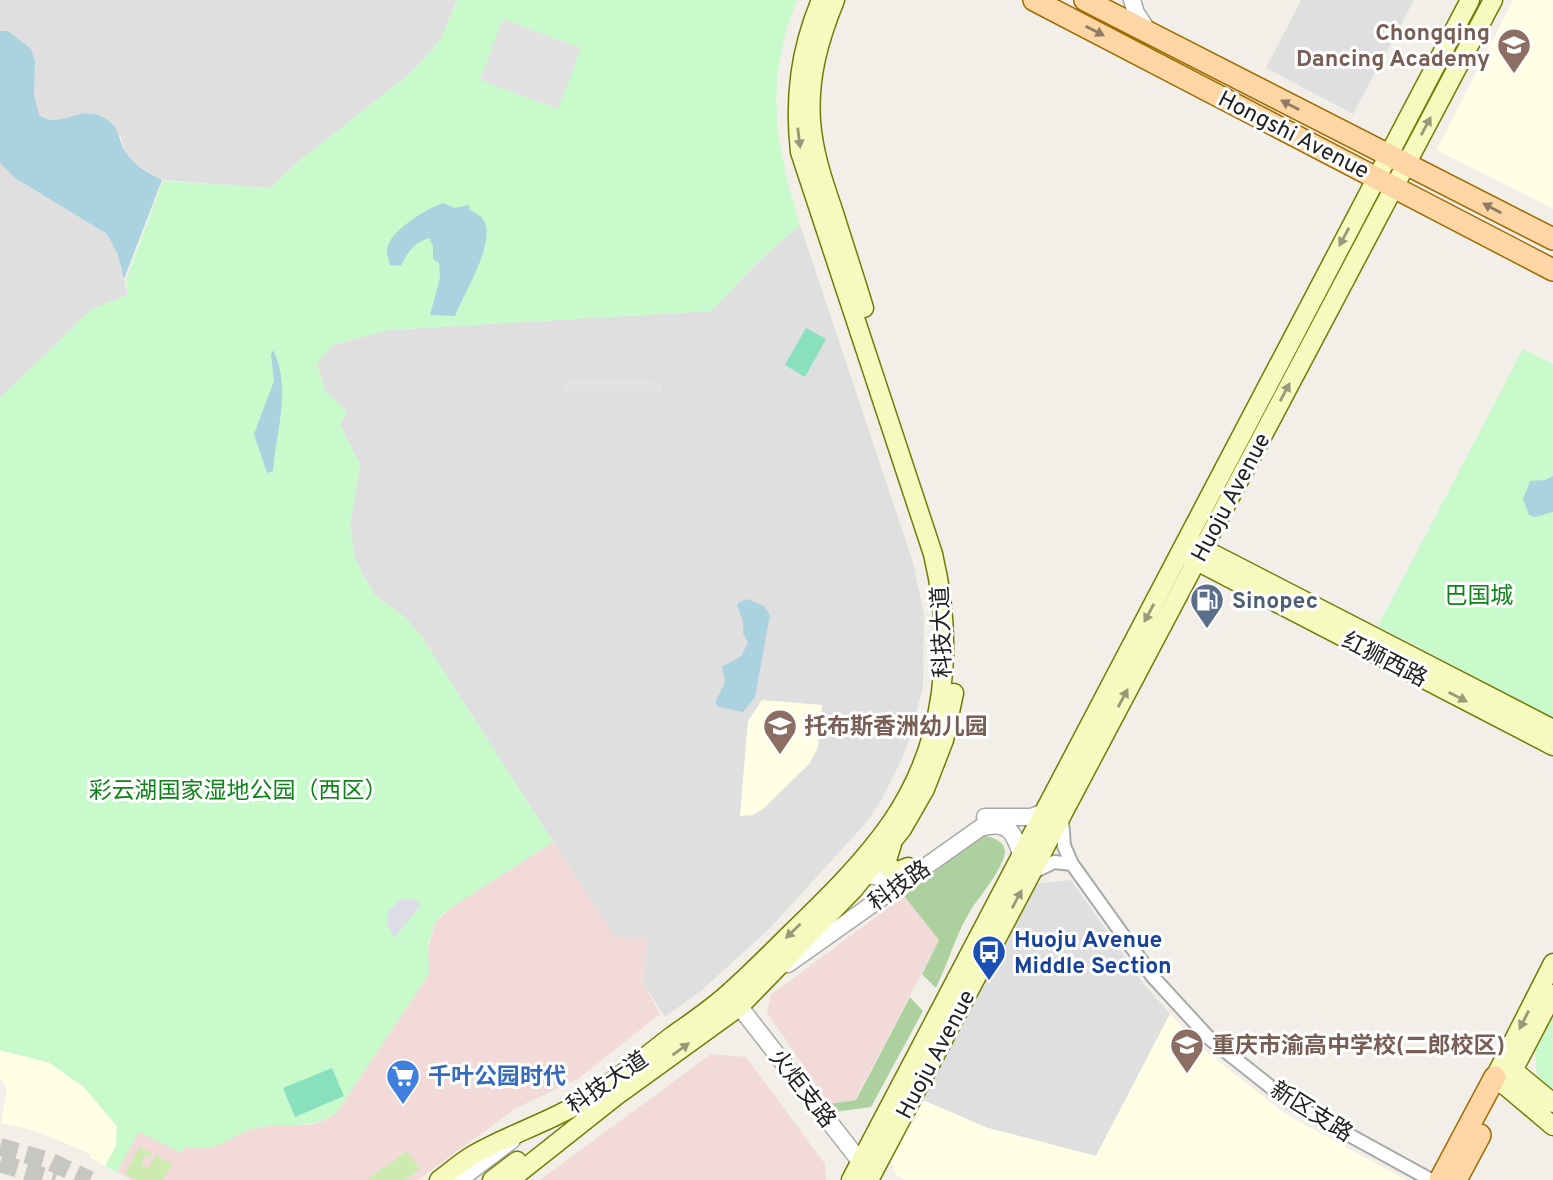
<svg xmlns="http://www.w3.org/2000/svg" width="1553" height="1180" viewBox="0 0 1553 1180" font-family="Overpass,'Noto Sans SC',sans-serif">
	<rect width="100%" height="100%" fill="#f2efe9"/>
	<path fill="#e0dfdf" d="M0,0H457L441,39L412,72L300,160L270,188L162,180L136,164L125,152L121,136L69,116L61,122L46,121L38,115L34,95L35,61L9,31H0Z
		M1301,0H1414L1353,114L1266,68Z
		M0,163L15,178L107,234L118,255L128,295L92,309L0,398Z
		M800,225L913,562L924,615L923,687L910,737L902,759L881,801L864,825L771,927L702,990L665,1017L643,983L647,940L614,937L420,634L405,617L375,596L355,559L350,525L360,465L340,424L346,412L325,391L317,363L332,345L389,330L711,311L763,257Z
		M1071,880L1144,984L1170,1014L1096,1156L988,1128L920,1099L1033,884Z"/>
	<path fill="#f2dad9" d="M553,842L614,936L647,939L643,983L660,1014L578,1079L516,1108L418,1180H132L117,1172L138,1132L184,1147L209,1148L252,1129L274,1125H310L328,1119L337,1112L429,974L427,953L435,923L451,907Z
		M904,896L939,940L855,1100L829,1104L767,1012L771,995Z
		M711,1054L746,1057L825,1164L826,1180H540Z"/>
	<path fill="#ffffe5" d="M1513,0H1553V209L1437,150Z
		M762,700L822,705L818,747L810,763L764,808L753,815L740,816L748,721Z
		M1170,1014L1204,1050L1284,1113L1406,1180H905L896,1175L890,1158L920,1099L988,1128L1096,1156Z
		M0,1050L48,1062L84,1087L117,1126L116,1146L105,1166L90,1157L91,1154L70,1145L32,1130L1,1123L7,1089L0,1078Z"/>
	<path fill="#cdebb0" d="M139,1147L152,1153L150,1158L145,1156L141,1164L148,1169L156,1155L172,1164L163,1180H137L125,1174Z
		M407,1151L420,1169L405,1180H366Z"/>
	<path fill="#add19e" d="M984,836C993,837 1004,841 1005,851C1005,866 980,896 972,908C956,933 949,961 936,988L922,974L939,940L904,896L978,838Z
		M910,997L923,1011L871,1107L834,1112L829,1104L856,1100Z"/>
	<path fill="#c8facc" d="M457,0H797C764,83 775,143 800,225L763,257L711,311L389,330L332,345L317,363L325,391L347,412L340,424L360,465L350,525L355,559L375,596L405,617L420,634L553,842L443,913L435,923L428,943L429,974L337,1112C311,1132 282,1121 252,1129C237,1133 226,1144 212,1147C203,1149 193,1147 184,1147L181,1153L139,1132L117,1172L105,1166L116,1146L117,1126L84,1087L48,1062L0,1050V398L92,309L128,295L126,280L163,181L270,188L300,160L412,72L441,39Z
		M1523,349L1553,364V718L1378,626Z
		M1553,1009V1094L1537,1081L1535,1044Z"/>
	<path fill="#88e0be" d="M806,328L826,339L805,377L785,365Z
		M332,1068L344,1096L295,1117L283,1088Z"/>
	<path fill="#e2e2e2" d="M503,19L581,48L558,109L480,80Z
		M564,380L662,382V392L564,390Z"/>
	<path fill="#dddde8" d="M412,899L422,904L394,938L387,923L389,911L400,900Z"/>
	<path fill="#aad3df" d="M0,31H8L31,49L35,61L34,95L39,115C59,130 76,106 100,116C122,125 116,139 127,154C135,166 149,173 162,180L124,279L118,255L107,234L15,178L0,163Z
		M444,203L454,208L469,205L470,210C474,213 480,215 483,219C498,240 463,295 455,316L430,315L440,278L439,263L433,259V246L429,238C414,243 407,252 401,266L390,265C388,257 385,251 389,243C397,227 427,208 444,203Z
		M273,350C292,388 276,431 273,471L267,473L254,434L274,381L271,355Z
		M1553,476V512L1535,517L1529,515L1523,499L1530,481L1545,480Z
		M747,599L764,606L770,615L755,697L743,712L719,707L715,703L725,682L722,667L741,656L748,643L743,633V621L737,606L738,603Z"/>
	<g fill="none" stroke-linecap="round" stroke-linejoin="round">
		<path stroke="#c8c6c1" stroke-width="18" stroke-dasharray="18 9" stroke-linecap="butt" d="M0,1147L49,1161L90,1180
			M0,1163L55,1180"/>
		<g stroke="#a9a9a9" stroke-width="16">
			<path id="minor" d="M1072,864L1153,977L1210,1039L1291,1103L1431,1180
				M1031,873L1054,862L1072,864L1064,846L1062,820"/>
		</g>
		<g stroke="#a9a9a9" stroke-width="19">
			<path id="tertiary" d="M1132,0L1136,13L1148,31
				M985,817H1031L1045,812
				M856,876H893L905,869
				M788,964L980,828C1009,820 1014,832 1022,857
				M732,997L866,1169
				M459,1180L512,1140"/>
		</g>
		<g stroke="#707d05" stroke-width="21">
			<path id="secondary" d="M835,0C819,39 808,78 811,121C813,151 823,181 833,210C843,242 854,275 864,308
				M1192,543L1553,729
				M1187,556L1553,746
				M892,844L887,860L890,869L898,871L908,867
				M1553,963L1495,1077L1553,1126
				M1507,1065L1553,1103
				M1505,1086L1553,994
				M439,1180C450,1172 461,1162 473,1155C511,1133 554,1121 591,1096C619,1078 646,1056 672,1036C692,1022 713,1008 731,991C749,975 767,957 784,940C822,903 861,866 891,823C946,743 955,647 933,554L800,152C794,98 800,50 821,0
				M492,1180L517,1161
				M510,1180L616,1096L739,1007L853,890L902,829L925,789L944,740L954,693
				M851,1180L1470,0
				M869,1180L1493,0"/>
		</g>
		<g stroke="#a06b00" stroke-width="24">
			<path id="primary" d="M1034,0L1553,270
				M1085,0L1553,239
				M1440,1180L1495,1077
				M1456,1180L1480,1135"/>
		</g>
		<use href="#minor" stroke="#fff" stroke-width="12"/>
		<use href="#tertiary" stroke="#fff" stroke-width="16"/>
		<use href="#secondary" stroke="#f7fabf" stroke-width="18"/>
		<use href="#primary" stroke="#fcd6a4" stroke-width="21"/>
	</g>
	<defs><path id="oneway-solid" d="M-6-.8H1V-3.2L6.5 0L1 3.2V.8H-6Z" transform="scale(1.75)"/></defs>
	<g fill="#8f7c63">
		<use href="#oneway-solid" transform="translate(1095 31) rotate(27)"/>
		<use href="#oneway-solid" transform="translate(1290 105) rotate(-153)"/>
		<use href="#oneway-solid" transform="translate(1492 208) rotate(-152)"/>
	</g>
	<g fill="#979978">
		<use href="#oneway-solid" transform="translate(1426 126) rotate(-62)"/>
		<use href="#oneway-solid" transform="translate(799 138) rotate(83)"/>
		<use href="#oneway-solid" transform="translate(1344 237) rotate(118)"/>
		<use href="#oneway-solid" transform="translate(1285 392) rotate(-62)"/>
		<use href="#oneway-solid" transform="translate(1149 613) rotate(118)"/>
		<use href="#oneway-solid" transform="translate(1458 697) rotate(27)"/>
		<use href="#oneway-solid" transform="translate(1123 698) rotate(-62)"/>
		<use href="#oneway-solid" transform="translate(1017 899) rotate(-62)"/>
		<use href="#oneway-solid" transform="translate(793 931) rotate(136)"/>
		<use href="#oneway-solid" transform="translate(1524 1020) rotate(117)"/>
		<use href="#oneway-solid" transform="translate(681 1049) rotate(-36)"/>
	</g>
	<defs>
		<g id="school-pin" transform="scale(1.75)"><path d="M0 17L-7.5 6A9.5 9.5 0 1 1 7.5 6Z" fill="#8d6e63" stroke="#fff"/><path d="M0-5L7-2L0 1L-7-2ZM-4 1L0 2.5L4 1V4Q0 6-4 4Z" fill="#fff"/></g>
		<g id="fuel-pin" transform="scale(1.75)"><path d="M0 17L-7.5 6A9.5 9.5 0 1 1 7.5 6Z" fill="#5c6f8a" stroke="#fff"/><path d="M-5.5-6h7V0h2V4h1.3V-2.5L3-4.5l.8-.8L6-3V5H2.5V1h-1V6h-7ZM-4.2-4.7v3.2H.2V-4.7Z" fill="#fff"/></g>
		<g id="bus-pin" transform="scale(1.75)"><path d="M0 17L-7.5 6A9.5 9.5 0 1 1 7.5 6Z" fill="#1a4fb4" stroke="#fff"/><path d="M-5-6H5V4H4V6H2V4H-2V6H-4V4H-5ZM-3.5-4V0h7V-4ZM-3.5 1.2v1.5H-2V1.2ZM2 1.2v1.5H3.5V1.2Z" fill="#fff"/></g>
		<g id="supermarket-pin" transform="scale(1.75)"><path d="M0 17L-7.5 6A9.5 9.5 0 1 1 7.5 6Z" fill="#3f7fe0" stroke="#fff"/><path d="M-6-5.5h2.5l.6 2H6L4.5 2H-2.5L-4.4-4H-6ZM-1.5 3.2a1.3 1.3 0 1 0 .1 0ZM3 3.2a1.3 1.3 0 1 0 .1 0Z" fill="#fff"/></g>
	</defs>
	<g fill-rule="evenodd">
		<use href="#school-pin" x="1514" y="45"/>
		<use href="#fuel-pin" x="1207" y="600"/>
		<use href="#school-pin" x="780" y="726"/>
		<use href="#bus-pin" x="989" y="952"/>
		<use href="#school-pin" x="1187" y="1045"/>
		<use href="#supermarket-pin" x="403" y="1076"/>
	</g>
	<g text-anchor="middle" stroke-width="6" stroke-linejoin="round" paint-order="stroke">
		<g font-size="23" font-weight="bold" fill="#785e54" stroke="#fff" text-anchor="start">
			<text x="1490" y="40" text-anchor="end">Chongqing<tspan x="1490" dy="26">Dancing Academy</tspan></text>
			<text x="804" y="734">托布斯香洲幼儿园</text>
			<text x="1212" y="1053">重庆市渝高中学校(二郎校区)</text>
		</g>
		<g font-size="23" fill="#222" stroke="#fff">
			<text transform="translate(1294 134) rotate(27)" y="8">Hongshi Avenue</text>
			<text transform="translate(1230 497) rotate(-62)" y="8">Huoju Avenue</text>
			<text transform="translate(941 632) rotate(-92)" y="8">科技大道</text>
			<text transform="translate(1385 659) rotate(27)" y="8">红狮西路</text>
			<text transform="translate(899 885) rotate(-35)" y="8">科技路</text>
			<text transform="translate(935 1054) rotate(-62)" y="8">Huoju Avenue</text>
			<text transform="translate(607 1082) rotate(-34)" y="8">科技大道</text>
			<text transform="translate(803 1088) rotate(52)" y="8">火炬支路</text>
			<text transform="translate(1312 1111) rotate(32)" y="8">新区支路</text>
		</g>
		<g font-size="23" fill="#0c8416" stroke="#fff">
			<text x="1479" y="603">巴国城</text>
			<text x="238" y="798">彩云湖国家湿地公园（西区）</text>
		</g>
		<g font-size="23" font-weight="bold" fill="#4e5e75" stroke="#fff" text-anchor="start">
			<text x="1232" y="608">Sinopec</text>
		</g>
		<g font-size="23" font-weight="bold" fill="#164399" stroke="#fff" text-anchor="start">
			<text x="1014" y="947">Huoju Avenue<tspan x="1014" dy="26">Middle Section</tspan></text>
		</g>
		<g font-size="23" font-weight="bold" fill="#366cbe" stroke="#fff" text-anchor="start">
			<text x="428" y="1084">千叶公园时代</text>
		</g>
	</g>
</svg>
